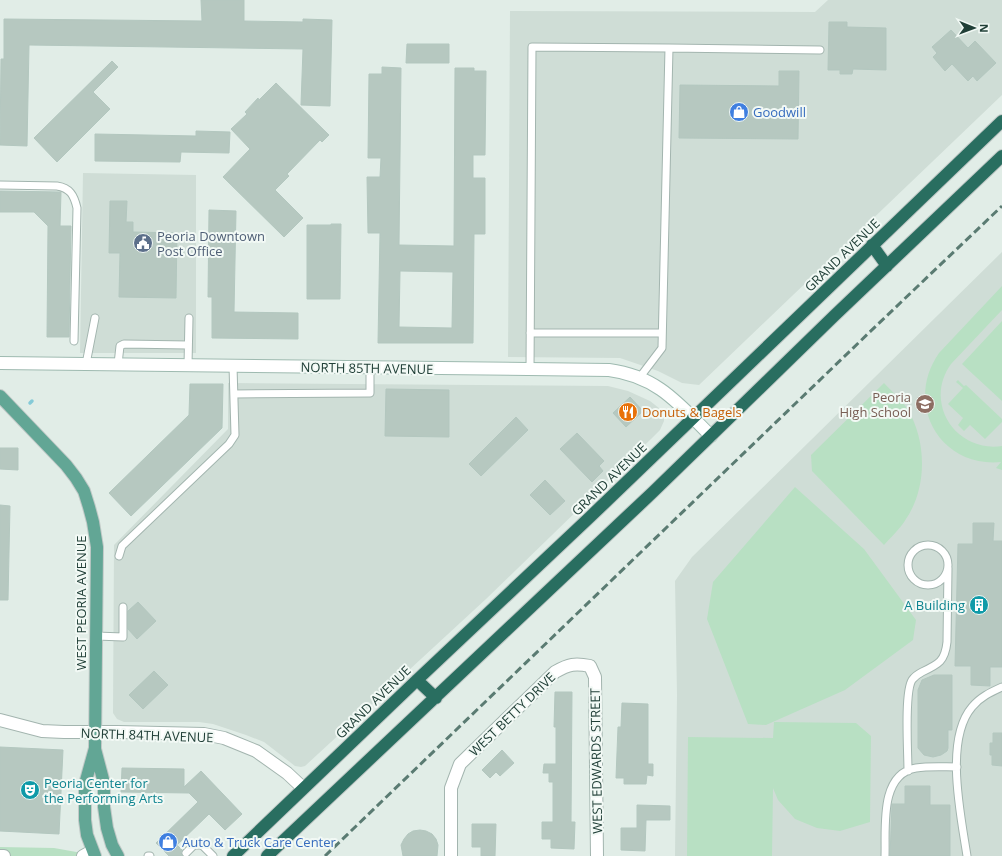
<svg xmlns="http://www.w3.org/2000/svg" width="1002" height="856" viewBox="0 0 1002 856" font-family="'Open Sans',sans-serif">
	<rect width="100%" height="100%" fill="#e1ede7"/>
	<path fill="#cfddd6" d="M828,0H1002V95L699,385L682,383L658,371L620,358L508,357L510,11L815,12Z
		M83,173L196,175V353H80Z
		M1002,252V856H675L677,695L675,581L692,557Z
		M228,383L608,386L628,391L650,401L664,412V421L660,430L651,439L486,599L305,766L301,767L295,766L264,742L246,735L213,724L199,722H124L117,719L113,713L114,545L228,429Z"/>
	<path fill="#b8e0c3" d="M1002,286V310L951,364C923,403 956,453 1002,446V470L996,468L1001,462C939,468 904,403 939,353Z
		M1002,321V401L962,364Z
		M958,380L964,386L966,385L1002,419V422L985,439L970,425L964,431L958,425L963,418L948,404L963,388L956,382Z
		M884,383C892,392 902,400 908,410C927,442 927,488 906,519C900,529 891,537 884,545L812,471L811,455Z
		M795,487L864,549L916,620L913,640L845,690L766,725L748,724L707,619L713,582Z
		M774,722L856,723L871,736L870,822L840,831L817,828L795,819L778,800L773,788L772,856H687L688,737L773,738Z
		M0,847L54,848L82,853L84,856H0Z"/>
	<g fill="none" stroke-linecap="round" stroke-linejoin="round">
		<path stroke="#84cad7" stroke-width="3.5" d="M30,403L32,401"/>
	</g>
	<path fill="#b6c8c0" stroke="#b3c7bf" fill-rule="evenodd" d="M201,0H244V21L303,22V19L332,20L330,106L301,105L303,49L29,45L27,146L0,145L1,59H4V19L202,21Z
		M829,22H847V27L886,28V70L853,69L852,74H840V70H828Z
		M951,30L968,48L975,41L996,63L977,81L973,76L968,81L952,64L945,71L933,57L937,53L932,47Z
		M407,44H449V63H406Z
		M112,61L118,67L93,92L110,109L57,162L34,138Z
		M382,67L401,68L399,245L454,246L455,68H474V71H486L485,155H473V178H485V234H474L473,343H378L380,233H368L367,177H380L381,158H368L369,74H382ZM400,271L453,272L452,328L399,327Z
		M779,71H799L798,139L679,138L680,85L779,86Z
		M276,83L329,135L322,142L320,140L287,174L289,176L275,190L303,218L284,237L223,177L250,149L231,129L247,114L245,112L258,98L259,100Z
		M196,131L230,132L229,153L181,152L180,162L95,161V134L196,136Z
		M0,191L61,192L60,226H71L69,337H47L48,226L34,212H0Z
		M110,201H127L126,222H133V232L177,233L176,298L119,297L120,253H109Z
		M209,210L236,211L234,312L298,313V339L212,338V297H208Z
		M331,224H341L340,299H307V225H331Z
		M190,384H223L222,428L131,516L109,493L189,415Z
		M386,389L449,390V437L385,436Z
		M630,397L643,411L626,427L613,413Z
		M516,417L528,430L481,476L469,464Z
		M577,433L604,461L599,466L603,471L592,482L560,449Z
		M0,448H18V470L0,469Z
		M545,480L565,501L550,515L530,495Z
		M0,505L10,506L8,600H0Z
		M973,523H994L993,541H1002V667H990V686L971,685V666H955L958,544H973Z
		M138,602L156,621L137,639L128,629V611Z
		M154,671L168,685L143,709L129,695Z
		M934,675H952V730H948V748L947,751L941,755L933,757L924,755L918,748V690L922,680Z
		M555,692H572L571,822H575L574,849L551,848V839H542V822H553V782H549V773H543L544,764H556V727H554Z
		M622,703L648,704V764H653V776L647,775L646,784H624V778H616L618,727H621Z
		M993,733H1002V766L992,765V755H990V743H993Z
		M0,747L63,750L59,834L0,831Z
		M502,750L514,763L500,776L496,772L490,778L482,770Z
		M122,768L184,769V787L201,771L242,814L225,830L209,814L177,845L182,850L181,852L182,856H169L156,843L198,802L189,793L121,792Z
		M905,786H930V805H950V856H890L892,805V804H905Z
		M637,805L670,806V820H646L645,851L621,850V828H637Z
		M472,824H496L495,856H481V847H472Z
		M420,830L426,831L432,834L436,839L438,845L437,856H403L401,845L404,839L408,834L413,831Z"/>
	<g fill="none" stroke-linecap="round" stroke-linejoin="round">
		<g stroke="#a3b5af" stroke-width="9">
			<path id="lane" d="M0,185L57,186C70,188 74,195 77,208L74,341
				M530,333H661
				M86,364L95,318
				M118,364L120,346L124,344L188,345
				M188,365L189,318
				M530,370L532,47L669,48
				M640,377L662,348L669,48L820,50
				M234,394L370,393V368
				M908 565a20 20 0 1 1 40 0a20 20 0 1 1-40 0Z
				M119,556L122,546L229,444L235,435L233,366
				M96,636L123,637V607
				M908,771C908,752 904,693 912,680C915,676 918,674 922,672C939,664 945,661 947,642L948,568
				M186,853L194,845H202L213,856
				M148,856H150
				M885,856C886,829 879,774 916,768C929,766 943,767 957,767
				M967,856C961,816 944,740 972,707C980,697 991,692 1002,687"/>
		</g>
		<g stroke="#a3b5af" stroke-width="14">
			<path id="street" d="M0,720L42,731L64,732H117L204,734L224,738L256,751L287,773L303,788
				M0,856H4
				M83,856L92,851
				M451,856V788L460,764L555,672C569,664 575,663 590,666L595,677L597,856"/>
		</g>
		<g stroke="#9ebab0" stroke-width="14">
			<path id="secondary" d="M0,363L609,370C657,376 679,404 711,436"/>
		</g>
		<g stroke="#c1c9c7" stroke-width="14">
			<path id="primary" d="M0,396L66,465L76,478L84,491L89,507L93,522L97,547L95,748L85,784V820L87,835L95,856
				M95,749L104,783V807L107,828L112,845L118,856"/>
		</g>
		<g stroke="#c1c9c7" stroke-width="14">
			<path id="highway" d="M872,245L887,266
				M417,680L436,698
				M233,856L417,680L590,517L1002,121
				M267,856L653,492L834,316L1002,156"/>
		</g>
		<use href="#lane" stroke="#fff" stroke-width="7"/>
		<use href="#street" stroke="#fff" stroke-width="12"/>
		<use href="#secondary" stroke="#fff" stroke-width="12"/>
		<use href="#primary" stroke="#62a695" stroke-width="12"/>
		<use href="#highway" stroke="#296e60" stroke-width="12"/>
		<path stroke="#5a7b72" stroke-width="3" stroke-dasharray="8 4" stroke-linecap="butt" d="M325,856L876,326L1002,206"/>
	</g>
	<defs>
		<g id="shop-disc" transform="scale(1)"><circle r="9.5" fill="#3f7fe0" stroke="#f2f9f5"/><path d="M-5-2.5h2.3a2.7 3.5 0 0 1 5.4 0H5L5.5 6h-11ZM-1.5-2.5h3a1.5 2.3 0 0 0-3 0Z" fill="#fff"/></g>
		<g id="civic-disc" transform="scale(1)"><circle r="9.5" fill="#5c6f8a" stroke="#f2f9f5"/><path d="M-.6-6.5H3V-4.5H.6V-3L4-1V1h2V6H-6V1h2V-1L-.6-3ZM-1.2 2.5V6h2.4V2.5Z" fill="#fff"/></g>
		<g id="school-disc" transform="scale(1)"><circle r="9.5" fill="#8d6e63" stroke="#f2f9f5"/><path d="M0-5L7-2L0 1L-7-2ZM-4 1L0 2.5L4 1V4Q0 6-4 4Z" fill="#fff"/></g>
		<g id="restaurant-disc" transform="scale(1)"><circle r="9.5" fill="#e8710a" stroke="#f2f9f5"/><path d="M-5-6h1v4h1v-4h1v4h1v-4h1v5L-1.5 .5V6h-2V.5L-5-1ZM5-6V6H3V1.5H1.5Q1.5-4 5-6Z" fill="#fff"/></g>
		<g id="building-disc" transform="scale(1)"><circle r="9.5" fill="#0f9aa8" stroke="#f2f9f5"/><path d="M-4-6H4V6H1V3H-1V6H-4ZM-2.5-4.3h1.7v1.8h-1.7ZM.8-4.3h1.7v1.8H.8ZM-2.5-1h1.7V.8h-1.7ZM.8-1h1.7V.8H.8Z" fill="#fff"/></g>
		<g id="theatre-disc" transform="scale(1)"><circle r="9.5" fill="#0f9aa8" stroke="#f2f9f5"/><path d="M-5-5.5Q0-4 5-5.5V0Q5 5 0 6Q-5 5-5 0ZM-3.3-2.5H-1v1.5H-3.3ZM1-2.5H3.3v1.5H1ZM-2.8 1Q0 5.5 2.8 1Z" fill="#fff"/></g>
	</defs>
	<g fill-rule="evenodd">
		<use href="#shop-disc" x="739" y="112"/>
		<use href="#civic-disc" x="143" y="243"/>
		<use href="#school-disc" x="925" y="404"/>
		<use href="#restaurant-disc" x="628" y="412"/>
		<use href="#building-disc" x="979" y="605"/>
		<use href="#theatre-disc" x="30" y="790"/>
		<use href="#shop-disc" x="168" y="842"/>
	</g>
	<g text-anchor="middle" stroke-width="4" stroke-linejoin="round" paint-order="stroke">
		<g font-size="13" fill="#366cbe" stroke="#f2f9f5" text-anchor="start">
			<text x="753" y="117">Goodwill</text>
			<text x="182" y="847">Auto &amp; Truck Care Center</text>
		</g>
		<g font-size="13" fill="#4e5e75" stroke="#f2f9f5" text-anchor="start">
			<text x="157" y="241">Peoria Downtown<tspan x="157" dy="15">Post Office</tspan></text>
		</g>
		<g font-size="13" fill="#203f37" stroke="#f2f9f5">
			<text transform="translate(842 255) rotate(-44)" y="5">GRAND AVENUE</text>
			<text transform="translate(367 368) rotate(1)" y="5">NORTH 85TH AVENUE</text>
			<text transform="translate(609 479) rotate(-44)" y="5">GRAND AVENUE</text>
			<text transform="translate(81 603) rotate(-90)" y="5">WEST PEORIA AVENUE</text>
			<text transform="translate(373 702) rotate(-44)" y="5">GRAND AVENUE</text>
			<text transform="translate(512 714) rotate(-44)" y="5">WEST BETTY DRIVE</text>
			<text transform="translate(147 735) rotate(2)" y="5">NORTH 84TH AVENUE</text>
			<text transform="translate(596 761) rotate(-91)" y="5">WEST EDWARDS STREET</text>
		</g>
		<g font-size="13" fill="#785e54" stroke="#f2f9f5" text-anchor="end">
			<text x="911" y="402">Peoria<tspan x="911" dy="15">High School</tspan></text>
		</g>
		<g font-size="13" fill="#c56008" stroke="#f2f9f5" text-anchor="start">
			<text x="642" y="417">Donuts &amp; Bagels</text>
		</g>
		<g font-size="13" fill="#0d838f" stroke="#f2f9f5" text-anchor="end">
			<text x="965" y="610">A Building</text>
			<text x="44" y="788" text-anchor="start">Peoria Center for<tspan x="44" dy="15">the Performing Arts</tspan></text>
		</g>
	</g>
	<g transform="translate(974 28) rotate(91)" stroke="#f2f9f5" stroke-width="3" paint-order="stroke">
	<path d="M0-3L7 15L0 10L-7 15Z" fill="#203f37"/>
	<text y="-6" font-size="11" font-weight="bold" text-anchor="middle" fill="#203f37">N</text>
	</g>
</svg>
